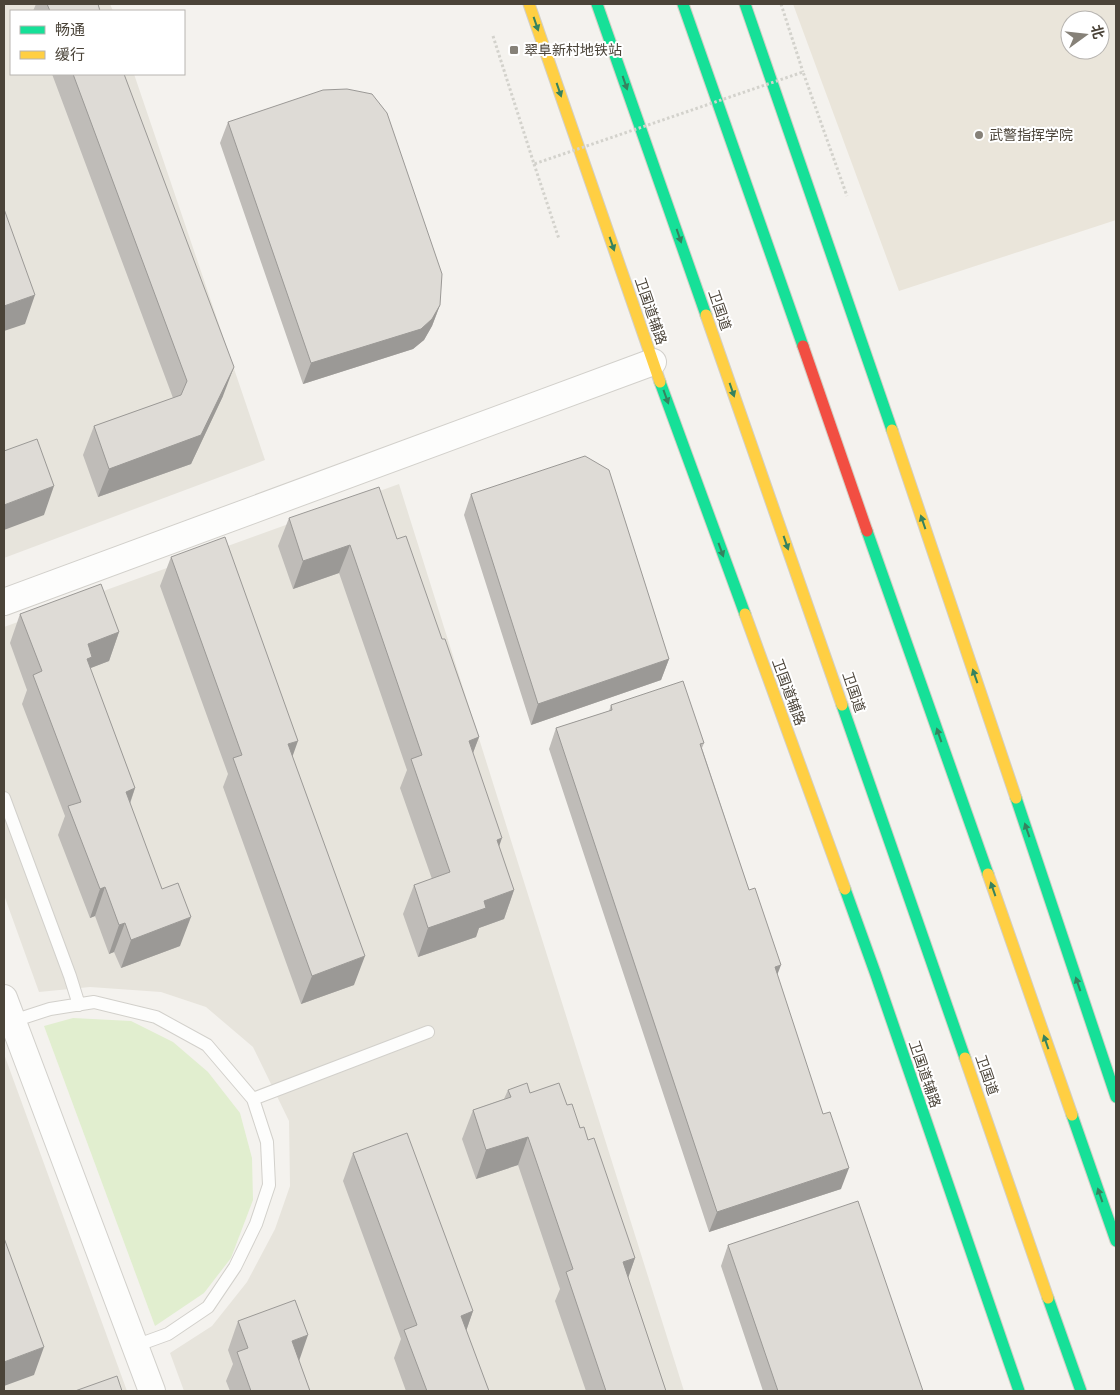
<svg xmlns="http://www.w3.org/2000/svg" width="1120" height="1395" viewBox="0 0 1120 1395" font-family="'Asap Condensed','Noto Sans SC',sans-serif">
	<rect width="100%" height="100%" fill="#f4f2ee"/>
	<path fill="#e7e4dc" d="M4,4H110L113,11H11V74H134L265,460L4,558Z
		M399,484L684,1391H184L170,1353L212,1326L247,1282L275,1229L290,1186L289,1121L253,1047L206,1007L161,992L90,987L39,992L4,895V627Z
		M4,1054L127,1391H4Z"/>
	<path fill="#eae5da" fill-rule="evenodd" d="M793,4H1116V220L899,291ZM1070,20H1100V50H1070Z"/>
	<path fill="#e1eecf" d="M73,1018L131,1021L173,1042L208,1072L240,1113L252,1158L253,1200L231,1258L204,1293L155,1326L44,1026Z"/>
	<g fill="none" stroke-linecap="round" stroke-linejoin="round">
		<g stroke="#d2d0cb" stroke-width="14">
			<path id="lane" d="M4,798L70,976L79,1005
				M13,1021L50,1009L94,1002L156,1017L207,1045L253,1099L267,1142L269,1185L256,1224L235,1267L208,1307L168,1334L135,1346
				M253,1099L428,1032"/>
		</g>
		<g stroke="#d2d0cb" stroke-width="28">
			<path id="street" d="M4,602L653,362
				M4,998L152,1391"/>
		</g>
		<g stroke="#d3cfc5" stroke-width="13">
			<path id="fast" d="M597,4L706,315
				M683,4L803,346
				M745,4L892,430
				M660,382L745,614
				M867,531L988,874
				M842,705L965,1058
				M1016,798L1116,1097
				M845,889L876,975L1019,1391
				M1072,1115L1116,1241
				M1048,1298L1081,1391"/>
		</g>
		<g stroke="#d3cfc5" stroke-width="13">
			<path id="slow" d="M529,4L660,382
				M706,315L842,705
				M892,430L1016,798
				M745,614L845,889
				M988,874L1072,1115
				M965,1058L1048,1298"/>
		</g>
		<g stroke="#d3cfc5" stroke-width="13">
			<path id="jam" d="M803,346L867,531"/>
		</g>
		<path stroke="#d3d2cc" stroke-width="3" stroke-dasharray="2.5 2.5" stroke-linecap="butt" d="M781,4L803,72
			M534,164L559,239"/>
		<use href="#lane" stroke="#fdfdfc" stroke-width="12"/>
		<use href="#street" stroke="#fdfdfc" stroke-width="26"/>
		<use href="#fast" stroke="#16e098" stroke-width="11"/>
		<use href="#slow" stroke="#ffcf43" stroke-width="11"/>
		<use href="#jam" stroke="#f24e42" stroke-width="11"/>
		<path stroke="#d3d2cc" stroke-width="3" stroke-dasharray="2.5 2.5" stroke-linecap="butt" d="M493,36L534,164L803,72L847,196"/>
	</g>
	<path fill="#bfbcb8" d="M36,4H98L100,11H33Z
		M52,74H124L223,396L191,464L98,497L83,455L94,426L173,398Z
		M228,122L440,305L432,326L424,340L413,349L303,384L220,143Z
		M471,494L669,659L661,680L531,725L464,515Z
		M289,518L397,539L442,639L479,737L473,753L499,847L514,890L504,919L479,928L476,937L418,957L403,914L414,885L432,879L400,788L407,770L339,573L293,589L278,546Z
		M171,557L292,756L354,985L301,1004L223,787L228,774L160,586Z
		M20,614L119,632L109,661L90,668L135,788L130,804L180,946L121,968L114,952L109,954L95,916L90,918L58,835L65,816L22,704L27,690L10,643Z
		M611,705L704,743L702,748L777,975L841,1189L709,1232L549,749L556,728L609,711Z
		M508,1090L530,1093L567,1105L588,1140L635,1258L628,1277L666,1391H586L555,1301L560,1289L518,1165L476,1179L462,1139L473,1110L504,1099Z
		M353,1153L473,1311L466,1331L489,1391H406L394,1358L401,1339L343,1181Z
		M728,1245L923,1391H763L721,1266Z
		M238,1321L299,1361L310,1391H230L226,1381L233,1364L228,1350Z"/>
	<path fill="#9b9996" d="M35,295L25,324L4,331V306Z
		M440,305L432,326L424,340L413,349L303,384L311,363Z
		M234,367L223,396L191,464L98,497L109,469Z
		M54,486L44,515L4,530V505Z
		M350,545L339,573L293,589L303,561Z
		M119,632L109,661L78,673L88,644Z
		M669,659L661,680L531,725L538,704Z
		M479,737L468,766L469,741Z
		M298,741L288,769V744Z
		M135,788L125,817L126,792Z
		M502,838L492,867L497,840Z
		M105,887L95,916L90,918L100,889Z
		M514,890L504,919L479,928L476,937L418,957L428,928L484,901Z
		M191,917L180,946L121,968L131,940Z
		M125,923L114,952L109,954L119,925Z
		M365,956L354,985L301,1004L312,976Z
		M781,965L773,986L775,967Z
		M528,1137L518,1165L476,1179L486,1150Z
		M849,1168L841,1189L709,1232L717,1212Z
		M635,1258L625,1287L623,1262Z
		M473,1311L463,1340L461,1316Z
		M308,1335L298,1364L292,1341Z
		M44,1347L34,1375L4,1386V1362Z"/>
	<path fill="#dedbd6" stroke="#9b9996" d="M47,4H98L100,11H50Z
		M73,74H124L234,367L201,435L109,469L94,426L181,395L187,381Z
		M347,89L372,94L387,113L442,274L440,305L432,319L421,329L311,363L228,122L323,90Z
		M4,209L35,295L4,306Z
		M37,439L54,486L4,505V451Z
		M585,456L609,470L669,659L538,704L471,494Z
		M379,487L397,539L406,536L442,639H445L479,737L469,741L502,838L497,840L514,890L484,901L486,908L428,928L414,885L450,872L411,759L422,755L350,545L303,561L289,518Z
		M225,537L298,741L288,744L365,956L312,976L233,758L242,755L171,557Z
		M101,584L119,632L88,644L92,657L87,659L135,788L126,792L162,889L178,883L191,917L131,940L125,923L119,925L105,887L100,889L68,806L81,802L33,675L42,671L20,614Z
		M683,681L704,743L700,744L749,890L755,888L781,965L775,967L823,1114L830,1112L849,1168L717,1212L556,728L612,710L611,705Z
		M527,1083L530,1093L559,1083L567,1105L572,1104L580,1128L584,1127L588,1140L594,1138L635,1258L623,1262L666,1391H606L566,1272L573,1269L528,1137L486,1150L473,1110L511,1097L508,1090Z
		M407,1133L473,1311L461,1316L489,1391H427L404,1330L417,1325L353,1153Z
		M858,1201L923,1391H778L728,1245Z
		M4,1238L44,1347L4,1362Z
		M295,1300L308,1335L292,1341L310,1391H251L237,1352L248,1348L238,1321Z
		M117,1376L122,1391H75Z"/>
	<defs><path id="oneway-solid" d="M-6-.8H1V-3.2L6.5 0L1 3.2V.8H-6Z" transform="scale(1.25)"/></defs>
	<g fill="#36825f">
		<use href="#oneway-solid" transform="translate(536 24) rotate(71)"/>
		<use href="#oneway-solid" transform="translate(625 83) rotate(71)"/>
		<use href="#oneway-solid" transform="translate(559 90) rotate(71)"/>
		<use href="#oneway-solid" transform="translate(679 236) rotate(71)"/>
		<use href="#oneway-solid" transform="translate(612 244) rotate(71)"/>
		<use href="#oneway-solid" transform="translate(732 390) rotate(71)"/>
		<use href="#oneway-solid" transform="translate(666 397) rotate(70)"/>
		<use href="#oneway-solid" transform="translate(923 522) rotate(-109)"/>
		<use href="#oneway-solid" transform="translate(786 543) rotate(71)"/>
		<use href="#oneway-solid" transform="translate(721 550) rotate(70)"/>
		<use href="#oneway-solid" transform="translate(975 676) rotate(-109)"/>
		<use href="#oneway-solid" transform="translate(939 735) rotate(-109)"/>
		<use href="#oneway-solid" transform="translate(1027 830) rotate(-109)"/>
		<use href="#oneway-solid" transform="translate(993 889) rotate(-109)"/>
		<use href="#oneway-solid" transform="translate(1078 984) rotate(-109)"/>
		<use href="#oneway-solid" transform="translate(1046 1042) rotate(-109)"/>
		<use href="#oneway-solid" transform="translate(1100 1195) rotate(-109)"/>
	</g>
	<g fill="#868178" stroke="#fff" stroke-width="2">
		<rect x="509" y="45" width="10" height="10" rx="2.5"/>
		<circle cx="979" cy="135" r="5"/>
	</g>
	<g text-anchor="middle" stroke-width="4" stroke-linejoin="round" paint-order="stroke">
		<g font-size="14" fill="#4b4439" stroke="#fff" text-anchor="start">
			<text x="524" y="55">翠阜新村地铁站</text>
			<text x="989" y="140">武警指挥学院</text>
		</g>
		<g font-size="14" fill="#4b4439" stroke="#fff">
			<text transform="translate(720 310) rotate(71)" y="5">卫国道</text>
			<text transform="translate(651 311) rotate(71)" y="5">卫国道辅路</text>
			<text transform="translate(789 692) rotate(70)" y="5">卫国道辅路</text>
			<text transform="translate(854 692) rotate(71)" y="5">卫国道</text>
			<text transform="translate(925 1074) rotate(71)" y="5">卫国道辅路</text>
			<text transform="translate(987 1075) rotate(71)" y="5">卫国道</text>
		</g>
	</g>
	<rect width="1120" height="1395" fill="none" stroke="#4b4439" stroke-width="10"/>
	<rect x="10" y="10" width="175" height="65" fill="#ffffff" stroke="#b7b4b0"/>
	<rect x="20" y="26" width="25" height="8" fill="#16e098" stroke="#b7b4b0"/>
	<text x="55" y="35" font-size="15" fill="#4b4439">畅通</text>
	<rect x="20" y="51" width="25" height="8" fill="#ffcf43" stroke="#b7b4b0"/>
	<text x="55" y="60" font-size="15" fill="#4b4439">缓行</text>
	<g transform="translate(1085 35) rotate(75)"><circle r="24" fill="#ffffff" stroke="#b7b4b0"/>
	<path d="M0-4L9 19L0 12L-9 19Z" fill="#868178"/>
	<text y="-8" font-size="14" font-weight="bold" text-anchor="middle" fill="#4b4439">北</text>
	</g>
</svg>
